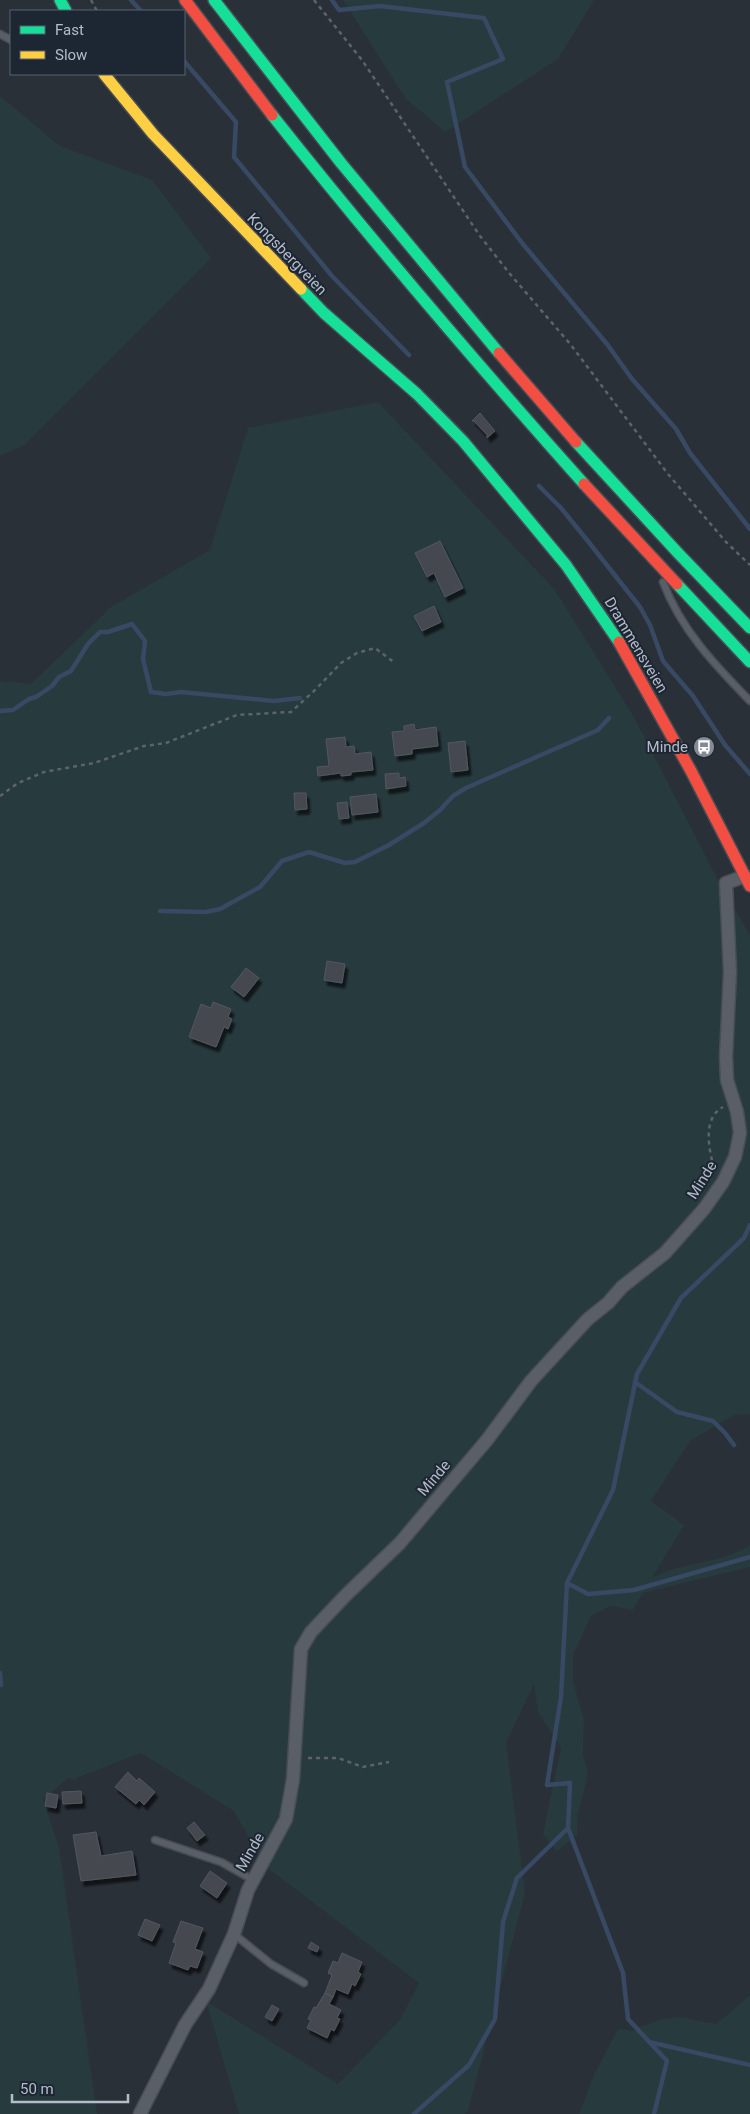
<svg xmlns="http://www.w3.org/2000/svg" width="750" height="2114" viewBox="0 0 750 2114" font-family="Roboto,sans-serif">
	<defs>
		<filter id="shadow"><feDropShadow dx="3" dy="5" stdDeviation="1" flood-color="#0009"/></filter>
	</defs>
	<rect width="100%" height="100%" fill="#2a3038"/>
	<path fill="#273a3e" d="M343,0H594L558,59L445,132L406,99Z
		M0,96L60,146L152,180L211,258L24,445L0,456Z
		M378,402L555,590L634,717L721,886L750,935V1414L734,1415L690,1441L651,1501L684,1525L652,1578C683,1561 719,1565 750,1545V1567L643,1593L633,1610L610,1606L591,1616L573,1655V1682L584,1720L583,1754L588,1774L578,1814L577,1835L557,1851L543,1834L561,1748L538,1712L534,1684L506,1743L525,1893L468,2111L464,2114H239L206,2001L338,2084L400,2020L419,1983L265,1866L234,1811L141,1753L76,1778V1780L68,1778L43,1799L59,1848L97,2114H0V681L31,684L111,607L210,550L248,428Z
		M750,1995V2114H579L594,2075L618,2029L637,2031V2028L663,2019L680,2017L716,2024Z"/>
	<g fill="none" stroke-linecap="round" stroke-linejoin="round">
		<path stroke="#384963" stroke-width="4.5" d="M131,0L141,11
			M332,0L339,10L380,6L484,18L503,59L447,82L465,167L522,243L607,344L632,379L676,429L690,453L750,529
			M184,61L236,122L234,157L332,276L409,355
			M539,486L561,508L587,540L640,607L650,625L663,661L693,696L725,745L750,774
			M0,711L13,710L29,699L36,697L52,686L59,677L71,671L88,644L100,632H108L132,624L145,641L143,659L151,692L166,694L181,692L274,701L300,698
			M160,911L206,912L220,909L260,887L282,861L309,852L345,863L355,862L389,845L424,823L439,811L453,796L466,788L598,730L609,718
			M635,1382L677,1412L713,1421L725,1433L734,1445
			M567,1583L588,1594L634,1590L750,1557
			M0,1673L1,1685
			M568,1828L623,1973L628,2019L667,2061L654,2114
			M649,2042L750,2065
			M414,2114L469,2065L495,2019L503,1922L517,1878L568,1828L570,1783L547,1785L561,1697L567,1583L613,1490L637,1374L681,1298L744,1238L750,1225"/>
	</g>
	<path fill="#444950" stroke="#52575f" filter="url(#shadow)" d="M480,413L495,431L487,438V435L474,421H472Z
		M440,541L463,588L445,597L434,573L427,577L415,553Z
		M434,606L441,622L422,631L414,616Z
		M414,724L415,730L436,727L438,746L412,749V754L395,756L392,732L404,731V726Z
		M345,737L346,747L354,746L355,754L371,752L373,770L351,772V775L341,776V773L318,776L317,767L329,766L326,739Z
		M465,741L468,770L451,772L448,743Z
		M399,773V778L405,777L406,786L386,789L385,774Z
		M294,793H306L307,809L295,810Z
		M376,794L378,812L352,815L350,797Z
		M347,802L349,818L339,819L337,803Z
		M327,961L345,964L342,983L324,980Z
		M246,968L259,978L244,997L231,987Z
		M213,1002L231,1009L228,1017L232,1019L228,1029L224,1027L216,1047L189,1037L201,1004L211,1008Z
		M128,1772L137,1781L139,1778L155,1792L144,1805L139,1800L136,1804L115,1787Z
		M81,1791L82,1803L63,1804L62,1792Z
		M47,1793L58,1795L56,1808L45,1806Z
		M194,1822L205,1835L197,1841L187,1828Z
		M96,1832L101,1856L132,1851L136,1875L81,1881L73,1835Z
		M210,1871L227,1883L217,1898L200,1886Z
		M145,1919L160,1925L152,1941L138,1935Z
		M181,1921L203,1928L195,1949L203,1952L197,1968L190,1966L188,1970L169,1963L176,1943L173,1942Z
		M311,1942L319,1947L317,1952L308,1948Z
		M342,1953L362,1962L358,1972L361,1974L355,1986L352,1984L348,1994L336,1989L333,1997L325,1993L332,1975L328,1973L333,1961L338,1963Z
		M325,1993L333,1997L329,2004L341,2010L337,2018L340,2019L334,2031L331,2029L327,2038L307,2028L311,2020L308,2019L314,2007L316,2008Z
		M272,2005L279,2009L272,2021L265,2017Z"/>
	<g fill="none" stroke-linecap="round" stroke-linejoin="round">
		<g stroke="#484c53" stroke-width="9">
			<path id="lane" d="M0,34L11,40
				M663,582C681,630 715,665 750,701
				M155,1840L221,1862L253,1880
				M234,1934L271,1964L304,1983"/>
		</g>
		<g stroke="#484c53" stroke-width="15">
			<path id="street" d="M140,2114L185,2025L209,1989L234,1934L248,1890L286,1819L293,1779L301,1649L311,1632L346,1595L400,1543L443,1492L487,1440L531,1381L588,1319L608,1303L622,1287L665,1253L704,1209L723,1182L735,1157L740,1133L737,1112L727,1080L726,1057L730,972L726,883L745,876"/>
		</g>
		<g stroke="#484c55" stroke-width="14">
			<path id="fast" d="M60,0L66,11
				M214,0L341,163L499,353
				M272,115C372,241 477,364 584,484
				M301,289L324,313L417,394L463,441L566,565L619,642
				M576,442L678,553L750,628
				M677,584L750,662"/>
		</g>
		<g stroke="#484c55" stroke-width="14">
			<path id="slow" d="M104,74L153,134L301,289"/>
		</g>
		<g stroke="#484c55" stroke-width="14">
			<path id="jam" d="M185,0L272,115
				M499,353L576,442
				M584,484L677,584
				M619,642L691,771L750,886"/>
		</g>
		<path stroke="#5d636a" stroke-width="2.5" stroke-dasharray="4 4" stroke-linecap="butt" d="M91,0L97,11
			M314,0L362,60L480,236L510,274L571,345L668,474L726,542L750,565
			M0,796L18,783L44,772L94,763L144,746L166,743L237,715L291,712L314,691L341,663L357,653L375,648L395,663
			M714,1168C709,1150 702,1118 723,1107
			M308,1758H338L363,1767L389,1762"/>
		<use href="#lane" stroke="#5a5e66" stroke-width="6"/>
		<use href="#street" stroke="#5a5e66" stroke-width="12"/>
		<use href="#fast" stroke="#16e098" stroke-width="11"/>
		<use href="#slow" stroke="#ffcf43" stroke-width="11"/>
		<use href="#jam" stroke="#f24e42" stroke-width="11"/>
	</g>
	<defs>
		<g id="bus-disc" transform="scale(1.125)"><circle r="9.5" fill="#848b96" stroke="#1d2633"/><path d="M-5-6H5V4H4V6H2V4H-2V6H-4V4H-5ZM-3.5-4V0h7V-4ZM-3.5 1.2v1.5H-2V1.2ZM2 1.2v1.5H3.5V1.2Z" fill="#fff"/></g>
	</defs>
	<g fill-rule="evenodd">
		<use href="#bus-disc" x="704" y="747"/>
	</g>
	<g text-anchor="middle" stroke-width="4" stroke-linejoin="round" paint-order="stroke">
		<g font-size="15" fill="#b4bcc9" stroke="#1d2633">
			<text transform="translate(287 254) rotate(46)" y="5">Kongsbergveien</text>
			<text transform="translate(636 645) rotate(59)" y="5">Drammensveien</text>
			<text transform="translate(702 1180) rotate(-58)" y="5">Minde</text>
			<text transform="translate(434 1478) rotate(-50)" y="5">Minde</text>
			<text transform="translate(250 1852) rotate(-60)" y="5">Minde</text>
		</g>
		<g font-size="15" fill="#b4bcc9" stroke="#1d2633" text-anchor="end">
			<text x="688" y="752">Minde</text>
		</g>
	</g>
	<rect x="10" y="10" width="175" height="65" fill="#1d2633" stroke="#59626f"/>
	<rect x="20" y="26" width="25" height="8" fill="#16e098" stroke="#59626f"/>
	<text x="55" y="35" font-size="15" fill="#b4bcc9">Fast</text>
	<rect x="20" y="51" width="25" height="8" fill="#ffcf43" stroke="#59626f"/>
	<text x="55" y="60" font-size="15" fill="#b4bcc9">Slow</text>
	<path d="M12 2094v8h116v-8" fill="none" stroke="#b4bcc9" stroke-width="2.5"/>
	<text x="20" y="2094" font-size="15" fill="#b4bcc9" stroke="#1d2633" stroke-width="4" paint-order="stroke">50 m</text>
</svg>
